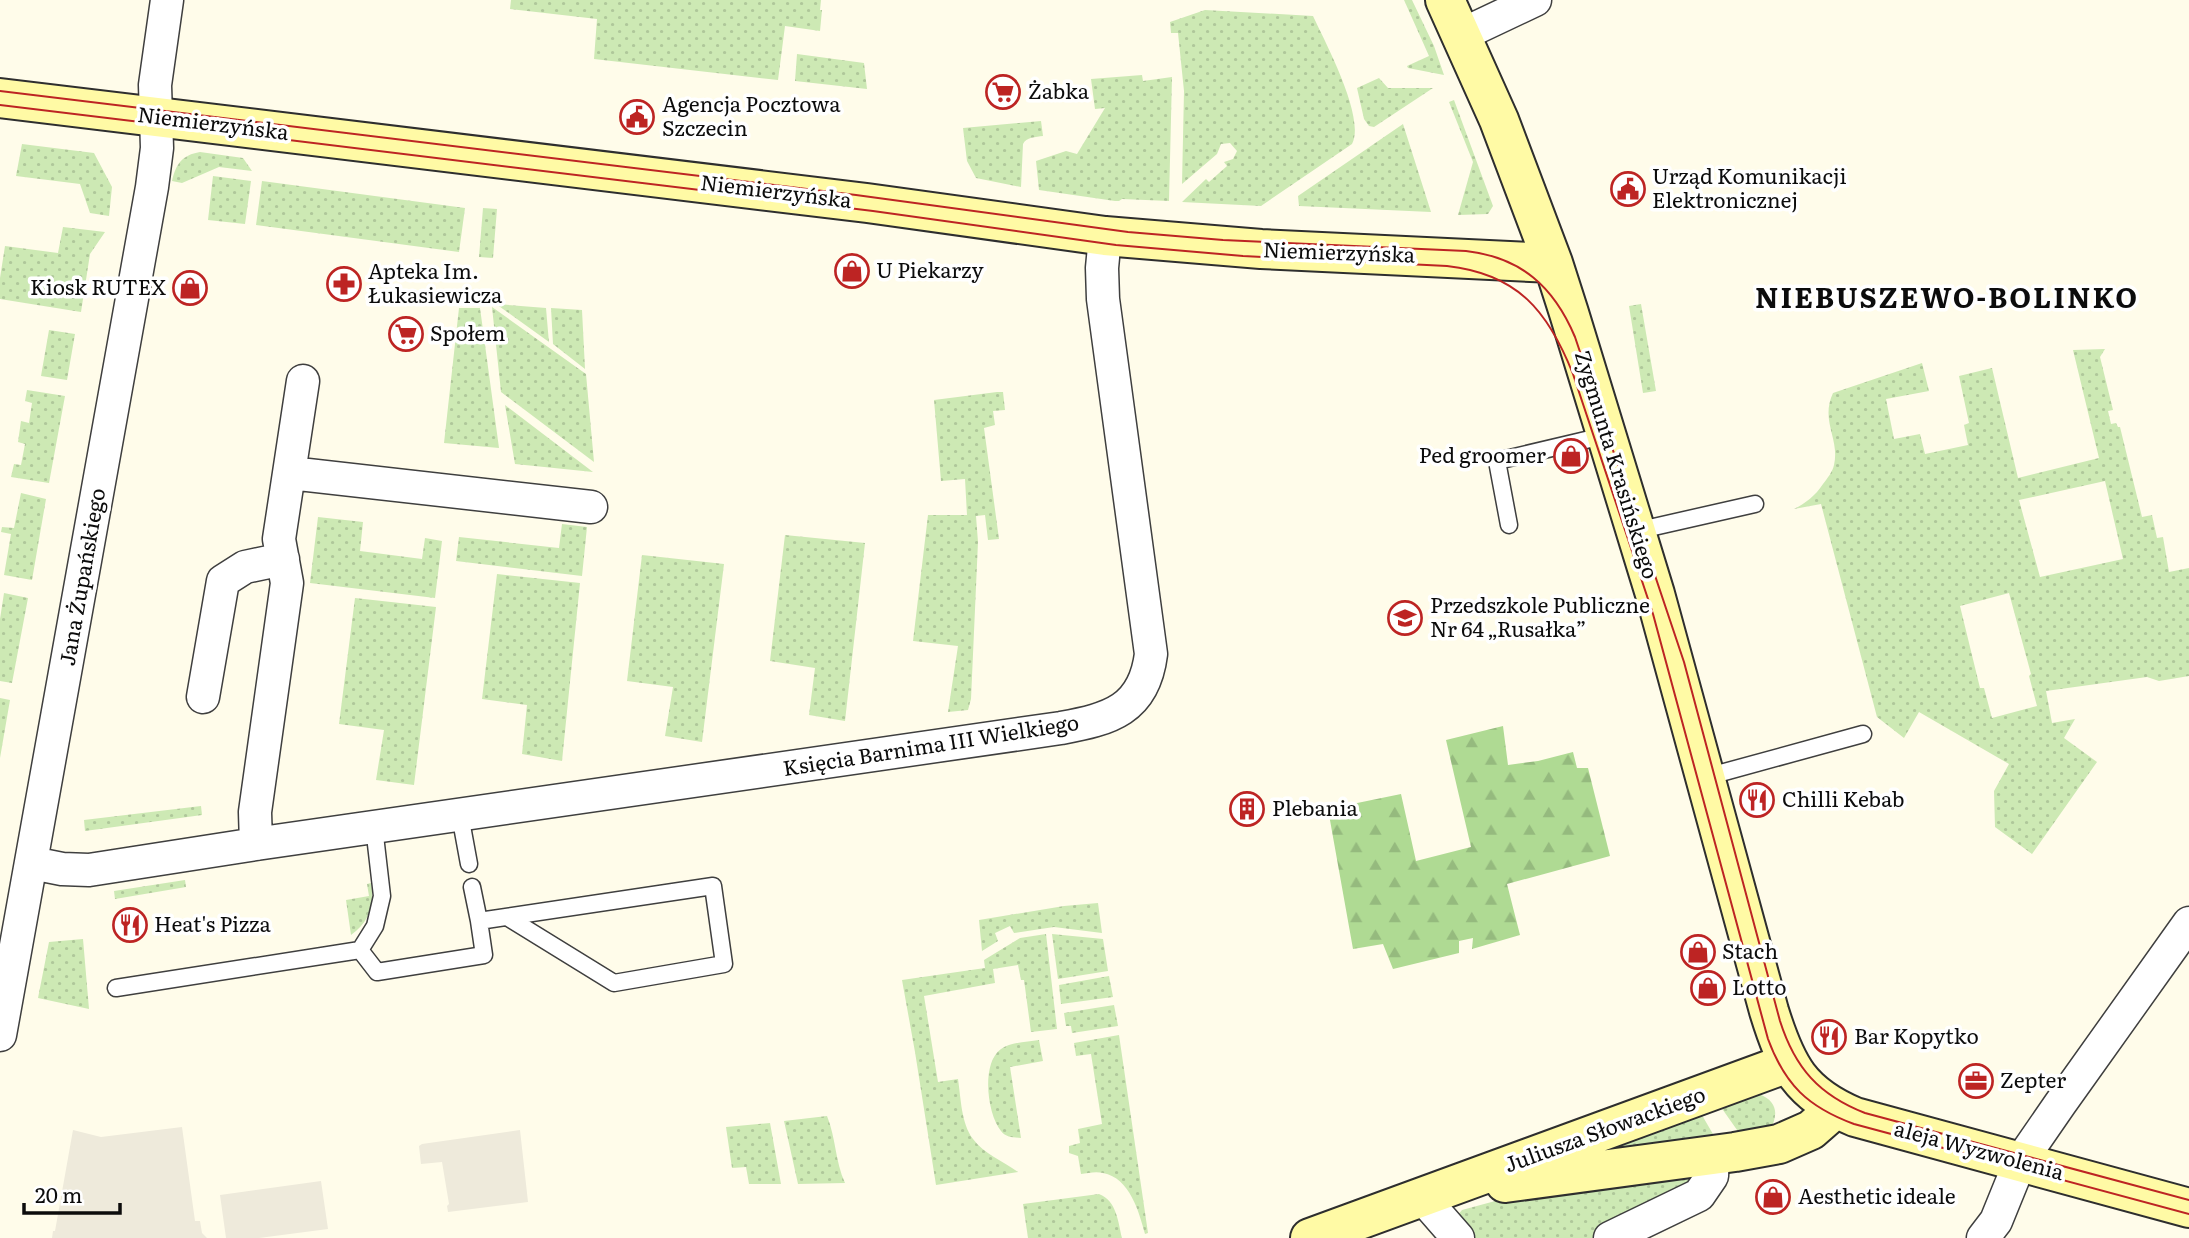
<svg xmlns="http://www.w3.org/2000/svg" width="2189" height="1238" viewBox="0 0 2189 1238" font-family="Literata,serif">
	<defs>
		<pattern id="grass-dots" width="8" height="8" patternUnits="userSpaceOnUse" patternTransform="scale(1.75)"><rect width="8" height="8" fill="#cde9b4"/><path d="M2 2h.1M6 6h.1" fill="none" stroke="#afc79a" stroke-width="1.8" stroke-linecap="round"/></pattern>
		<pattern id="forest-firs" width="22" height="20" patternUnits="userSpaceOnUse" patternTransform="scale(1.75)"><rect width="22" height="20" fill="#afda93"/><path d="M5 1l3.5 6h-7zM16 11l3.5 6h-7z" fill="#95ba7e"/></pattern>
	</defs>
	<rect width="100%" height="100%" fill="#fffcea"/>
	<path fill="url(#grass-dots)" fill-rule="evenodd" d="M511,0H821L820,10H822L820,31L785,26L778,80L594,59L597,19L510,9Z
		M1404,0H1412L1434,46L1444,75L1408,68L1407,66L1429,56Z
		M1205,10L1313,16C1325,42 1366,118 1352,144L1261,206L1182,202L1206,179L1209,182L1227,166L1224,162L1233,159L1237,151L1230,143L1221,144L1217,154L1182,184L1184,91L1178,33H1171L1170,22Z
		M797,54L864,63L867,89L795,81Z
		M1142,75L1143,81L1172,77L1169,201L1122,199L1119,201H1115L1039,190L1036,161L1066,151L1077,154L1105,108L1095,109L1091,79Z
		M1379,78L1388,88H1433L1374,127L1369,126L1364,119L1357,88Z
		M1454,100L1493,206L1488,214L1458,215L1473,162L1449,102Z
		M1041,121L1043,136C1036,137 1026,137 1023,144L1021,187L976,178L967,161L963,128Z
		M1403,124L1431,212L1299,206L1298,196Z
		M22,144L94,153L112,187L109,216L90,213L80,184L16,176Z
		M200,152L243,158L252,171L219,167L182,183L172,181C176,164 182,155 200,152Z
		M213,176L251,181L245,224L208,220Z
		M262,181L465,208L459,252L256,225Z
		M483,208L497,209L493,258L479,257Z
		M63,227L105,232L90,254L81,312L0,299V278L5,246L58,253Z
		M496,304L546,308L549,343V342Z
		M1641,304L1656,391L1643,393L1629,306Z
		M492,307L586,374L594,462L501,392Z
		M459,308H480L499,448L444,443Z
		M551,308L582,310L585,369L553,344Z
		M49,330L75,334L67,380L41,376Z
		M2105,349L2100,357L2113,410L2108,411L2111,424L2116,423L2118,427H2120L2142,517L2152,515L2157,538L2163,537L2169,572L2189,568V676L2159,681L2147,677L2046,691L2052,723L2075,719L2064,738L2097,762L2032,854L1995,827L1994,791L2009,764L1919,712L1904,738L1877,717L1821,504L1794,509C1806,503 1815,496 1823,484C1827,479 1833,471 1834,465C1840,439 1820,421 1833,393L1922,363L1929,391L1886,399L1894,439L1920,434L1925,454L1968,445L1964,425L1969,423L1959,376L1992,368L2018,478L2099,458L2073,350ZM2105,481L2123,559L2040,577L2019,500ZM2009,593L2031,674L2029,676L2037,706L1992,718L1984,688H1980L1960,606Z
		M27,390L65,396L49,483L11,477L14,464L21,465L25,444L18,442L21,421L29,423L32,403L25,401Z
		M997,392H1003L1005,410L993,411L995,425L984,428L999,539L988,540L985,515L976,516L978,542L971,699L968,710L948,712L958,646L913,641L928,515H967L965,479L941,481L934,400Z
		M505,405L593,472L515,464Z
		M21,493L46,499L32,580L4,575L11,534L1,532L2,527L14,528Z
		M318,517L363,522L360,551L422,559L425,538L442,541L435,598L310,583Z
		M562,524L587,527L582,576L456,561L459,537L559,548Z
		M785,535L865,543L845,721L809,715L815,668L770,661Z
		M642,555L724,564L702,742L665,736L673,687L627,681Z
		M497,574L580,583L562,761L522,754L527,705L482,699Z
		M4,593L28,598L12,683L0,681V619Z
		M355,598L436,607L414,785L376,780L384,730L339,724Z
		M0,698L10,700L0,758Z
		M201,806L202,815L85,831L84,820Z
		M185,880L186,887L115,899L114,891Z
		M371,883C375,904 369,923 351,935L346,900L369,896L367,884Z
		M1098,903L1102,933L1054,927L1014,933L1010,926L995,933L998,941L982,951L979,920L1064,906Z
		M1046,934L1057,1029L1031,1032L1024,980H1021L1018,965L993,969L995,983L924,996L938,1082L958,1079C961,1098 961,1123 973,1139C983,1153 1004,1162 1018,1172L936,1185L915,1052L902,980L985,968L984,960L1020,938Z
		M1052,934L1103,939L1108,971L1058,979Z
		M83,939L89,1009L38,998L49,942Z
		M1109,976L1113,997L1061,1004L1059,985Z
		M1114,1005L1118,1026L1072,1033L1071,1026H1066L1064,1013Z
		M1119,1035L1148,1233L1145,1234C1139,1212 1130,1178 1103,1173C1096,1171 1088,1173 1081,1174L1078,1156L1069,1153V1146L1080,1143L1078,1129L1102,1124L1091,1054L1076,1056L1074,1043Z
		M1039,1040L1043,1061L1010,1067L1021,1138C1014,1137 1006,1138 1001,1131C987,1114 981,1063 1001,1049C1011,1042 1027,1042 1039,1040Z
		M1759,1094C1777,1101 1779,1114 1770,1130L1742,1137L1718,1103Z
		M1699,1110L1717,1141L1578,1153Z
		M827,1116C836,1138 835,1161 845,1183L798,1184L784,1121Z
		M770,1123L781,1184H749L746,1167L732,1168L726,1127Z
		M1693,1173L1691,1189L1592,1238H1473L1457,1216L1462,1210L1510,1197Z
		M1099,1194C1117,1201 1118,1222 1122,1238H1028L1023,1204Z"/>
	<path fill="url(#forest-firs)" d="M1503,726L1508,765L1538,761L1573,752L1577,768H1588L1610,856L1507,884L1520,935L1472,949L1473,938L1459,941V953L1393,969L1383,944L1353,949L1328,809L1401,794L1416,861L1471,847L1446,740Z"/>
	<path fill="#eeeadb" d="M182,1127L195,1221H200L202,1233L207,1238H52L53,1231H55L73,1130L101,1137Z
		M520,1130L528,1202L448,1212L447,1206L449,1204L442,1162L421,1164L419,1146L422,1144Z
		M321,1181L328,1229L259,1238H226L220,1195Z"/>
	<g fill="none" stroke-linecap="round" stroke-linejoin="round">
		<g stroke="#3f3f3f" stroke-width="19">
			<path id="lane" d="M1509,525L1497,461L1607,435
				M1636,531L1755,504
				M1706,777L1863,734
				M460,815L469,864
				M472,887L479,921L713,886L724,964L614,983L507,917
				M360,950L377,972L484,955L479,921
				M116,988L360,950L375,926L382,896L374,827"/>
		</g>
		<g stroke="#3f3f3f" stroke-width="35">
			<path id="street" d="M1461,35L1535,0
				M290,473L591,507
				M203,697L223,581L245,567L283,559
				M256,844L255,812L287,583L279,539L303,381
				M32,863L62,869L89,870L256,844L1061,728C1110,719 1144,710 1151,654L1103,299L1102,268L1105,236
				M0,1035L152,187L157,148L155,85L167,0
				M1423,1198L1458,1238
				M1610,1238L1699,1195L1712,1176L1713,1155
				M1983,1238L1996,1221L2020,1162L2060,1104L2189,923"/>
		</g>
		<g stroke="#2e2e2e" stroke-width="42">
			<path id="secondary" d="M1445,0L1499,120L1553,263L1569,313L1655,594L1769,1011C1786,1066 1800,1094 1855,1117L2189,1208
				M0,98L867,203L1105,236L1261,249L1553,263
				M1505,1183L1735,1152L1779,1144L1811,1130L1835,1109
				M1310,1238L1788,1063"/>
		</g>
		<use href="#lane" stroke="#fff" stroke-width="16"/>
		<use href="#street" stroke="#fff" stroke-width="32"/>
		<use href="#secondary" stroke="#fffaa5" stroke-width="38"/>
		<path stroke="#bd2423" stroke-width="2" d="M0,91L856,195L1128,232L1223,240L1466,251C1521,257 1554,287 1575,337L1684,662L1780,1021C1795,1068 1819,1095 1865,1113L2189,1200
			M0,105L873,211L1116,245L1243,256L1447,266C1518,274 1548,311 1573,374L1653,614L1768,1039C1785,1085 1808,1107 1854,1124L2189,1214"/>
	</g>
	<defs>
		<g id="supermarket-ring" transform="scale(1.75)"><circle r="9.5" fill="#fff" stroke="#bd2423" stroke-width="1.5"/><path d="M-6-5.5h2.5l.6 2H6L4.5 2H-2.5L-4.4-4H-6ZM-1.5 3.2a1.3 1.3 0 1 0 .1 0ZM3 3.2a1.3 1.3 0 1 0 .1 0Z" fill="#bd2423"/></g>
		<g id="civic-ring" transform="scale(1.75)"><circle r="9.5" fill="#fff" stroke="#bd2423" stroke-width="1.5"/><path d="M-.6-6.5H3V-4.5H.6V-3L4-1V1h2V6H-6V1h2V-1L-.6-3ZM-1.2 2.5V6h2.4V2.5Z" fill="#bd2423"/></g>
		<g id="shop-ring" transform="scale(1.75)"><circle r="9.5" fill="#fff" stroke="#bd2423" stroke-width="1.5"/><path d="M-5-2.5h2.3a2.7 3.5 0 0 1 5.4 0H5L5.5 6h-11ZM-1.5-2.5h3a1.5 2.3 0 0 0-3 0Z" fill="#bd2423"/></g>
		<g id="pharmacy-ring" transform="scale(1.75)"><circle r="9.5" fill="#fff" stroke="#bd2423" stroke-width="1.5"/><path d="M-2-6h4v4h4v4h-4v4h-4v-4h-4v-4h4Z" fill="#bd2423"/></g>
		<g id="school-ring" transform="scale(1.75)"><circle r="9.5" fill="#fff" stroke="#bd2423" stroke-width="1.5"/><path d="M0-5L7-2L0 1L-7-2ZM-4 1L0 2.5L4 1V4Q0 6-4 4Z" fill="#bd2423"/></g>
		<g id="restaurant-ring" transform="scale(1.75)"><circle r="9.5" fill="#fff" stroke="#bd2423" stroke-width="1.5"/><path d="M-5-6h1v4h1v-4h1v4h1v-4h1v5L-1.5 .5V6h-2V.5L-5-1ZM5-6V6H3V1.5H1.5Q1.5-4 5-6Z" fill="#bd2423"/></g>
		<g id="building-ring" transform="scale(1.75)"><circle r="9.5" fill="#fff" stroke="#bd2423" stroke-width="1.5"/><path d="M-4-6H4V6H1V3H-1V6H-4ZM-2.5-4.3h1.7v1.8h-1.7ZM.8-4.3h1.7v1.8H.8ZM-2.5-1h1.7V.8h-1.7ZM.8-1h1.7V.8H.8Z" fill="#bd2423"/></g>
		<g id="office-ring" transform="scale(1.75)"><circle r="9.5" fill="#fff" stroke="#bd2423" stroke-width="1.5"/><path d="M-6-3h4V-5.5h4V-3h4V5H-6ZM-1-4.5V-3h2v-1.5ZM-6 0V1H6V0Z" fill="#bd2423"/></g>
	</defs>
	<g fill-rule="evenodd">
		<use href="#supermarket-ring" x="1003" y="92"/>
		<use href="#civic-ring" x="637" y="117"/>
		<use href="#civic-ring" x="1628" y="189"/>
		<use href="#shop-ring" x="852" y="271"/>
		<use href="#pharmacy-ring" x="344" y="284"/>
		<use href="#shop-ring" x="190" y="288"/>
		<use href="#supermarket-ring" x="406" y="334"/>
		<use href="#shop-ring" x="1571" y="456"/>
		<use href="#school-ring" x="1405" y="618"/>
		<use href="#restaurant-ring" x="1757" y="800"/>
		<use href="#building-ring" x="1247" y="809"/>
		<use href="#restaurant-ring" x="130" y="925"/>
		<use href="#shop-ring" x="1698" y="952"/>
		<use href="#shop-ring" x="1708" y="988"/>
		<use href="#restaurant-ring" x="1829" y="1037"/>
		<use href="#office-ring" x="1976" y="1081"/>
		<use href="#shop-ring" x="1773" y="1197"/>
	</g>
	<g text-anchor="middle" stroke-width="7" stroke-linejoin="round" paint-order="stroke">
		<g font-size="21" fill="#0c0c0c" stroke="#fff" text-anchor="start">
			<text x="1028" y="99">Żabka</text>
			<text x="662" y="112">Agencja Pocztowa<tspan x="662" dy="24">Szczecin</tspan></text>
			<text x="1652" y="184">Urząd Komunikacji<tspan x="1652" dy="24">Elektronicznej</tspan></text>
			<text x="876" y="278">U Piekarzy</text>
			<text x="368" y="279">Apteka Im.<tspan x="368" dy="24">Łukasiewicza</tspan></text>
			<text x="166" y="295" text-anchor="end">Kiosk RUTEX</text>
			<text x="430" y="341">Społem</text>
			<text x="1546" y="463" text-anchor="end">Ped groomer</text>
			<text x="1430" y="613">Przedszkole Publiczne<tspan x="1430" dy="24">Nr 64 „Rusałka”</tspan></text>
			<text x="1782" y="807">Chilli Kebab</text>
			<text x="1272" y="816">Plebania</text>
			<text x="154" y="932">Heat's Pizza</text>
			<text x="1722" y="959">Stach</text>
			<text x="1732" y="995">Lotto</text>
			<text x="1854" y="1044">Bar Kopytko</text>
			<text x="2000" y="1088">Zepter</text>
			<text x="1798" y="1204">Aesthetic ideale</text>
		</g>
		<g font-size="21" fill="#0c0c0c" stroke="#fff">
			<text transform="translate(213 124) rotate(7)" y="7">Niemierzyńska</text>
			<text transform="translate(776 192) rotate(7)" y="7">Niemierzyńska</text>
			<text transform="translate(1339 253) rotate(2)" y="7">Niemierzyńska</text>
			<text transform="translate(1616 465) rotate(73)" y="7">Zygmunta Krasińskiego</text>
			<text transform="translate(83 577) rotate(-80)" y="7">Jana Żupańskiego</text>
			<text transform="translate(931 746) rotate(-9)" y="7">Księcia Barnima III Wielkiego</text>
			<text transform="translate(1605 1130) rotate(-20)" y="7">Juliusza Słowackiego</text>
			<text transform="translate(1979 1151) rotate(15)" y="7">aleja Wyzwolenia</text>
		</g>
		<g font-size="28" font-weight="bold" letter-spacing="2" fill="#0c0c0c" stroke="#fff">
			<text x="1947" y="308">NIEBUSZEWO-BOLINKO</text>
		</g>
	</g>
	<path d="M24 1203v10h96v-10" fill="none" stroke="#0c0c0c" stroke-width="3.5"/>
	<text x="35" y="1203" font-size="21" fill="#0c0c0c" stroke="#ffffff" stroke-width="5" paint-order="stroke">20 m</text>
</svg>
